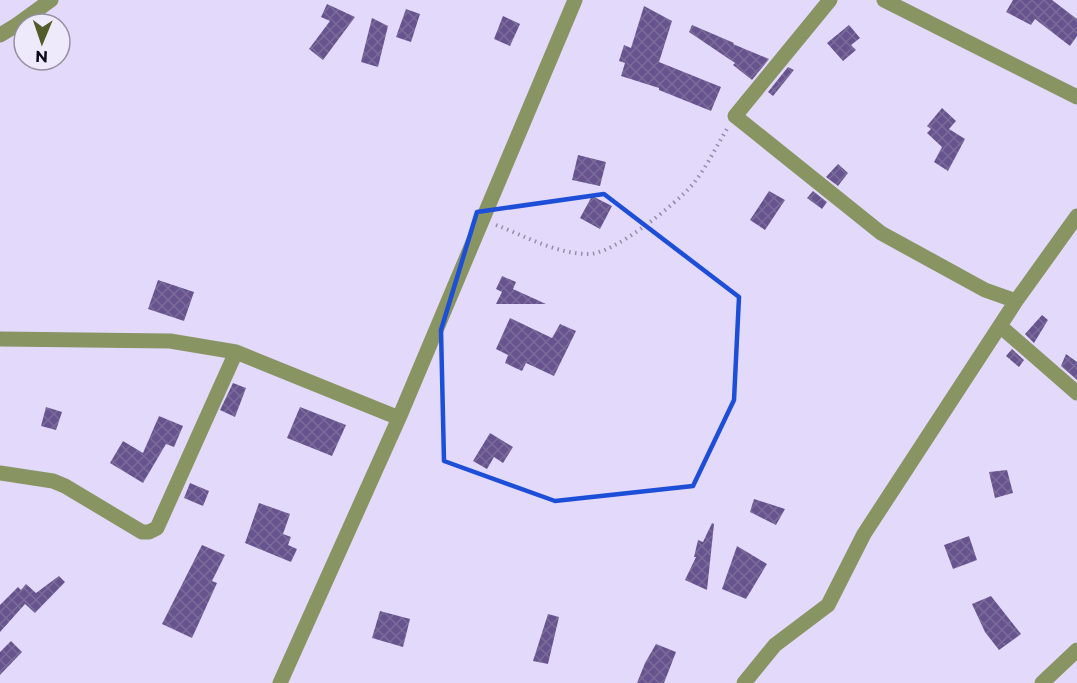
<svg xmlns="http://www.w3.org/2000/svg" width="1077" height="683" viewBox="0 0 1077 683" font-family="Montserrat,sans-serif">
	<defs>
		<pattern id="building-cross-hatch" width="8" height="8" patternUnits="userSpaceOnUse" patternTransform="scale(1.5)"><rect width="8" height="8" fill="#67538e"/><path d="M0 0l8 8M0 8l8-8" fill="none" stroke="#7b6c99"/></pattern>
	</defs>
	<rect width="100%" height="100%" fill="#e3dafb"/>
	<path fill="url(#building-cross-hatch)" d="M1013,0H1052L1077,19V36L1070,46L1035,19L1031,25L1006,12Z
		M327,4L355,17L323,60L309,49L330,21L321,17Z
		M644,6L672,21L659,62L721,87L711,111L659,90V88L621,76L625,63L619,61L624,45L631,48Z
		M406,9L420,14L411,42L396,37Z
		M503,16L520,24L510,46L494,39Z
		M372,18L388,26L378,67L361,62Z
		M692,25L734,43L733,44L769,59L752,80L733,65L735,63L689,32Z
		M849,25L860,38L851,45L856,50L843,61L827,43Z
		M788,67L794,70L773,96L768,92Z
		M942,108L956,121L949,129L965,139L948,171L934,162L942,147L927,133L931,129L927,126Z
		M578,155L606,162L600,186L572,180Z
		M838,164L848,173L838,186L826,177Z
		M769,191L785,200L765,230L750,220Z
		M813,191L827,202L822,209L807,198Z
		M592,196L612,206L600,229L580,218Z
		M502,276L516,282L513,289L546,304H496L502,292L496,289Z
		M158,280L194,292L184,321L148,309Z
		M1042,315L1048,320L1034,343L1025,334Z
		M510,318L552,338L560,324L576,331L554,376L526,363L522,371L505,363L508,355L496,349Z
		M1012,349L1024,360L1019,367L1006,356Z
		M1066,354L1077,362V380L1061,366Z
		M233,383L246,388L235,417L220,410Z
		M46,407L62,412L56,430L41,426Z
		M300,407L346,425L332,456L287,438Z
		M159,416L183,426L174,447L166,444L143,483L110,463L123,441L143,453Z
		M490,433L513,447L503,463L494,457L487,469L473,461Z
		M1007,470L1013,493L995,498L989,472Z
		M190,483L209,491L203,506L184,498Z
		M754,499L785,509L776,525L750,512Z
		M259,503L290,514L283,534L291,537L288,545L297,549L291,562L245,543Z
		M712,523L714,524L707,590L685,580L696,557H694L698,540L703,542Z
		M969,536L977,560L953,569L944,545Z
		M202,545L225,555L212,581L217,583L192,638L162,624Z
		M737,546L767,564L746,599L722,589Z
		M59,576L65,582L35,613L25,604L0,632V605L18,587L21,590L26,584L36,593Z
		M991,596L1021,634L999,650L985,632L972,604Z
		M380,611L410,619L403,647L372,638Z
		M548,614L559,617L548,664L533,661Z
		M11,641L22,652L0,675V652Z
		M656,644L676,652L664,683H637L645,663Z"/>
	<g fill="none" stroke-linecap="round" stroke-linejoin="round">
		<path stroke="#968ea8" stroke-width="4" stroke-dasharray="1.5 4.5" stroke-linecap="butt" d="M496,225C525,236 557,254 588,254C613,255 676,204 693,184C706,168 716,147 727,129"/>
		<path stroke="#899463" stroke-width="15" d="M830,0L735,116L881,233L985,290L1016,301
			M884,0L1077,97
			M0,35L15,26L51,0
			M1000,326L1077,393
			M0,339L170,341L236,352L399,418
			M0,473L53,481L65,486L142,532H149L157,528L236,352
			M280,683L399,418L575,0
			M744,683L775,645L828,605L864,534L1016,301L1077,216
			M1042,683L1077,650"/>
	</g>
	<path fill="none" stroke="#1d4ed8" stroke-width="4.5" stroke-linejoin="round" d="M604,194L739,297L734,400L693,486L555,501L444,461L441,330L477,212Z"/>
	<g transform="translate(42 42) rotate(182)"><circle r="28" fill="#efeafb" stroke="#9590a0" stroke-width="1.5"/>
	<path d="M0-4.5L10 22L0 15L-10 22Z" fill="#525c2b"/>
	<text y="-9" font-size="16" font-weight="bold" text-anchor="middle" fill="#0e0917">N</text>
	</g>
</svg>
